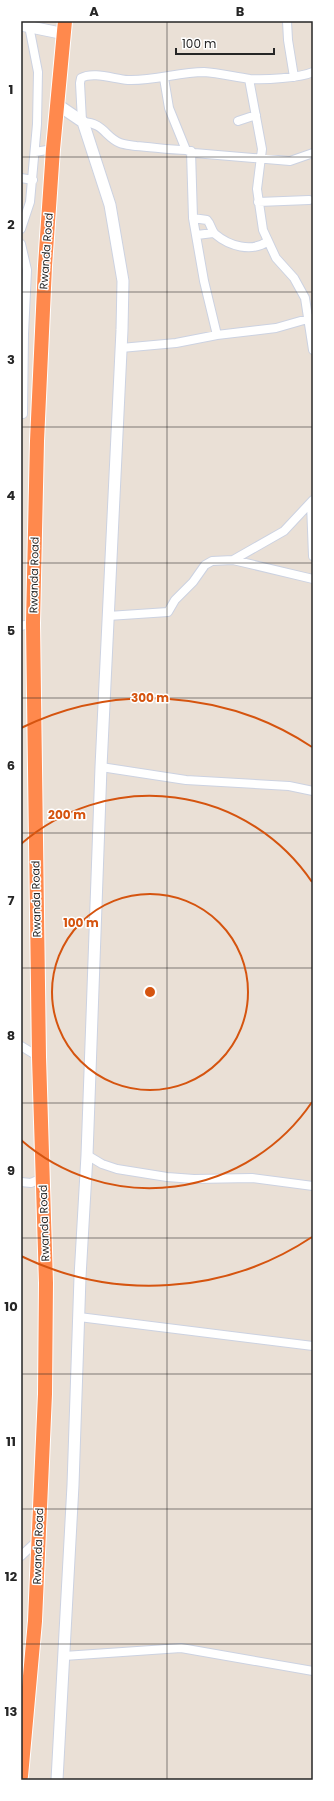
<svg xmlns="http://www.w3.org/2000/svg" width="334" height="1801" viewBox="0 0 334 1801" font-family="Poppins,sans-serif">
	<rect width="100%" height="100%" fill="#eae0d6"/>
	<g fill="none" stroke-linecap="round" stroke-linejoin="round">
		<g stroke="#ccd2e1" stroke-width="10">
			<path id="street" d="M287,21L288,40L294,77
				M164,78L169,108L186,150L194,153L290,161L313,153
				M249,79L262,149L257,189L263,230L276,258L294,278L305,298L313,350
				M82,121L80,83L81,78C93,71 114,79 128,80C154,81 179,72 204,72C219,73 235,77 250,79C265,80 300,78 313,72
				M238,121L256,115
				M83,122C104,123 105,137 120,143C125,145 131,145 136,146C153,147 169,150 186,150
				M191,151L193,218L204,281L217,335
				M35,152L53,149
				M21,178L33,180
				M258,202L309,200
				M193,218L207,220C211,224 211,230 215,234C229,246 252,253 268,241
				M21,229L30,202L37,124L38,72L29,26
				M197,235L213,233
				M21,244L27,270L24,334L23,414
				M121,348L176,343L217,335L276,328L311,318
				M311,503L313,556
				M233,560L284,531L313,500
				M108,616L168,612L175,600L193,582L205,565L212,561L233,560L313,579
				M21,626L33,623
				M101,767L186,780L289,786L313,791
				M21,1046L39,1057
				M87,1155L102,1164L117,1169L167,1177L194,1179L252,1178L313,1186
				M21,1182L31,1183L42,1178
				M79,1317L313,1346
				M21,1556L37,1541
				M64,1656L181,1648L313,1671"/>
		</g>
		<g stroke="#ccd2e1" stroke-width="13">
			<path id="secondary" d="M21,25L65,34
				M57,1780L73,1485L80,1277L87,1155L101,767L122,330L123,281L110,205L83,122L58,105"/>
		</g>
		<g stroke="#fff" stroke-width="16">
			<path id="highway" d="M21,1776L35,1621L45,1394L46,1283L39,1057L33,623L37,441L45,266L53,149L65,21"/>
		</g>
		<use href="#street" stroke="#fff" stroke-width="8"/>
		<use href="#secondary" stroke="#fff" stroke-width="11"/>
		<use href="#highway" stroke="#ff894d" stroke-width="14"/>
	</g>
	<path fill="none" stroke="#262626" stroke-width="1" stroke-opacity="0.55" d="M167,21V1780M21,157H313M21,292H313M21,427H313M21,563H313M21,698H313M21,833H313M21,968H313M21,1103H313M21,1238H313M21,1374H313M21,1509H313M21,1644H313"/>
	<g fill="none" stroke="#d5540f" stroke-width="2">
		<circle cx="150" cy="992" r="98"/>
		<path d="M312 1102A196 196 0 0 1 21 1140M21 844A196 196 0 0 1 312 882"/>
		<path d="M312 1237A294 294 0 0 1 21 1256M21 728A294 294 0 0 1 312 747"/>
	</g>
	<g text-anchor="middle" stroke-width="3" stroke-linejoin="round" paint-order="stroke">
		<g font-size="11" fill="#262626" stroke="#fff">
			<text transform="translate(46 251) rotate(-86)" y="4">Rwanda Road</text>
			<text transform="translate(34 575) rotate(-89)" y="4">Rwanda Road</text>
			<text transform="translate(36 899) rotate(-91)" y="4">Rwanda Road</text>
			<text transform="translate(44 1223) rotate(-92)" y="4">Rwanda Road</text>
			<text transform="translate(38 1546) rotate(-88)" y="4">Rwanda Road</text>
		</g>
	</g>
	<circle cx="150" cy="992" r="6" fill="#d5540f" stroke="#fff" stroke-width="2"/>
	<g font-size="12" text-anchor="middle" font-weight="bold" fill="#d5540f" stroke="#fff" stroke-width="3" stroke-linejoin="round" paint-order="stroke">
		<text x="150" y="702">300 m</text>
		<text x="67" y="819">200 m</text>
		<text x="81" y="927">100 m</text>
	</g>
	<rect width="334" height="1801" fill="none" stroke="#ffffff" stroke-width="44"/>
	<path d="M176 48v6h98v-6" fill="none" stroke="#262626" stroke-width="2"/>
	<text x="182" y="48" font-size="12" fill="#262626" stroke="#ffffff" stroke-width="3" paint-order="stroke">100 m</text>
	<rect x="22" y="22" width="290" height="1757" fill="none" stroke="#262626" stroke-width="1.5"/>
	<g font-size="13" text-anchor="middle" font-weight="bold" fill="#262626">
		<text x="94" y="16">A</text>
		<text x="240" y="16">B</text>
		<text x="11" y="94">1</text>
		<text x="11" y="229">2</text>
		<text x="11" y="364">3</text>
		<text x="11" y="500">4</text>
		<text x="11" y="635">5</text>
		<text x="11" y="770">6</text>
		<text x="11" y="905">7</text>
		<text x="11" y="1040">8</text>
		<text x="11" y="1175">9</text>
		<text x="11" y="1311">10</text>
		<text x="11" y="1446">11</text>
		<text x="11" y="1581">12</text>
		<text x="11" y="1716">13</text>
	</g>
</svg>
